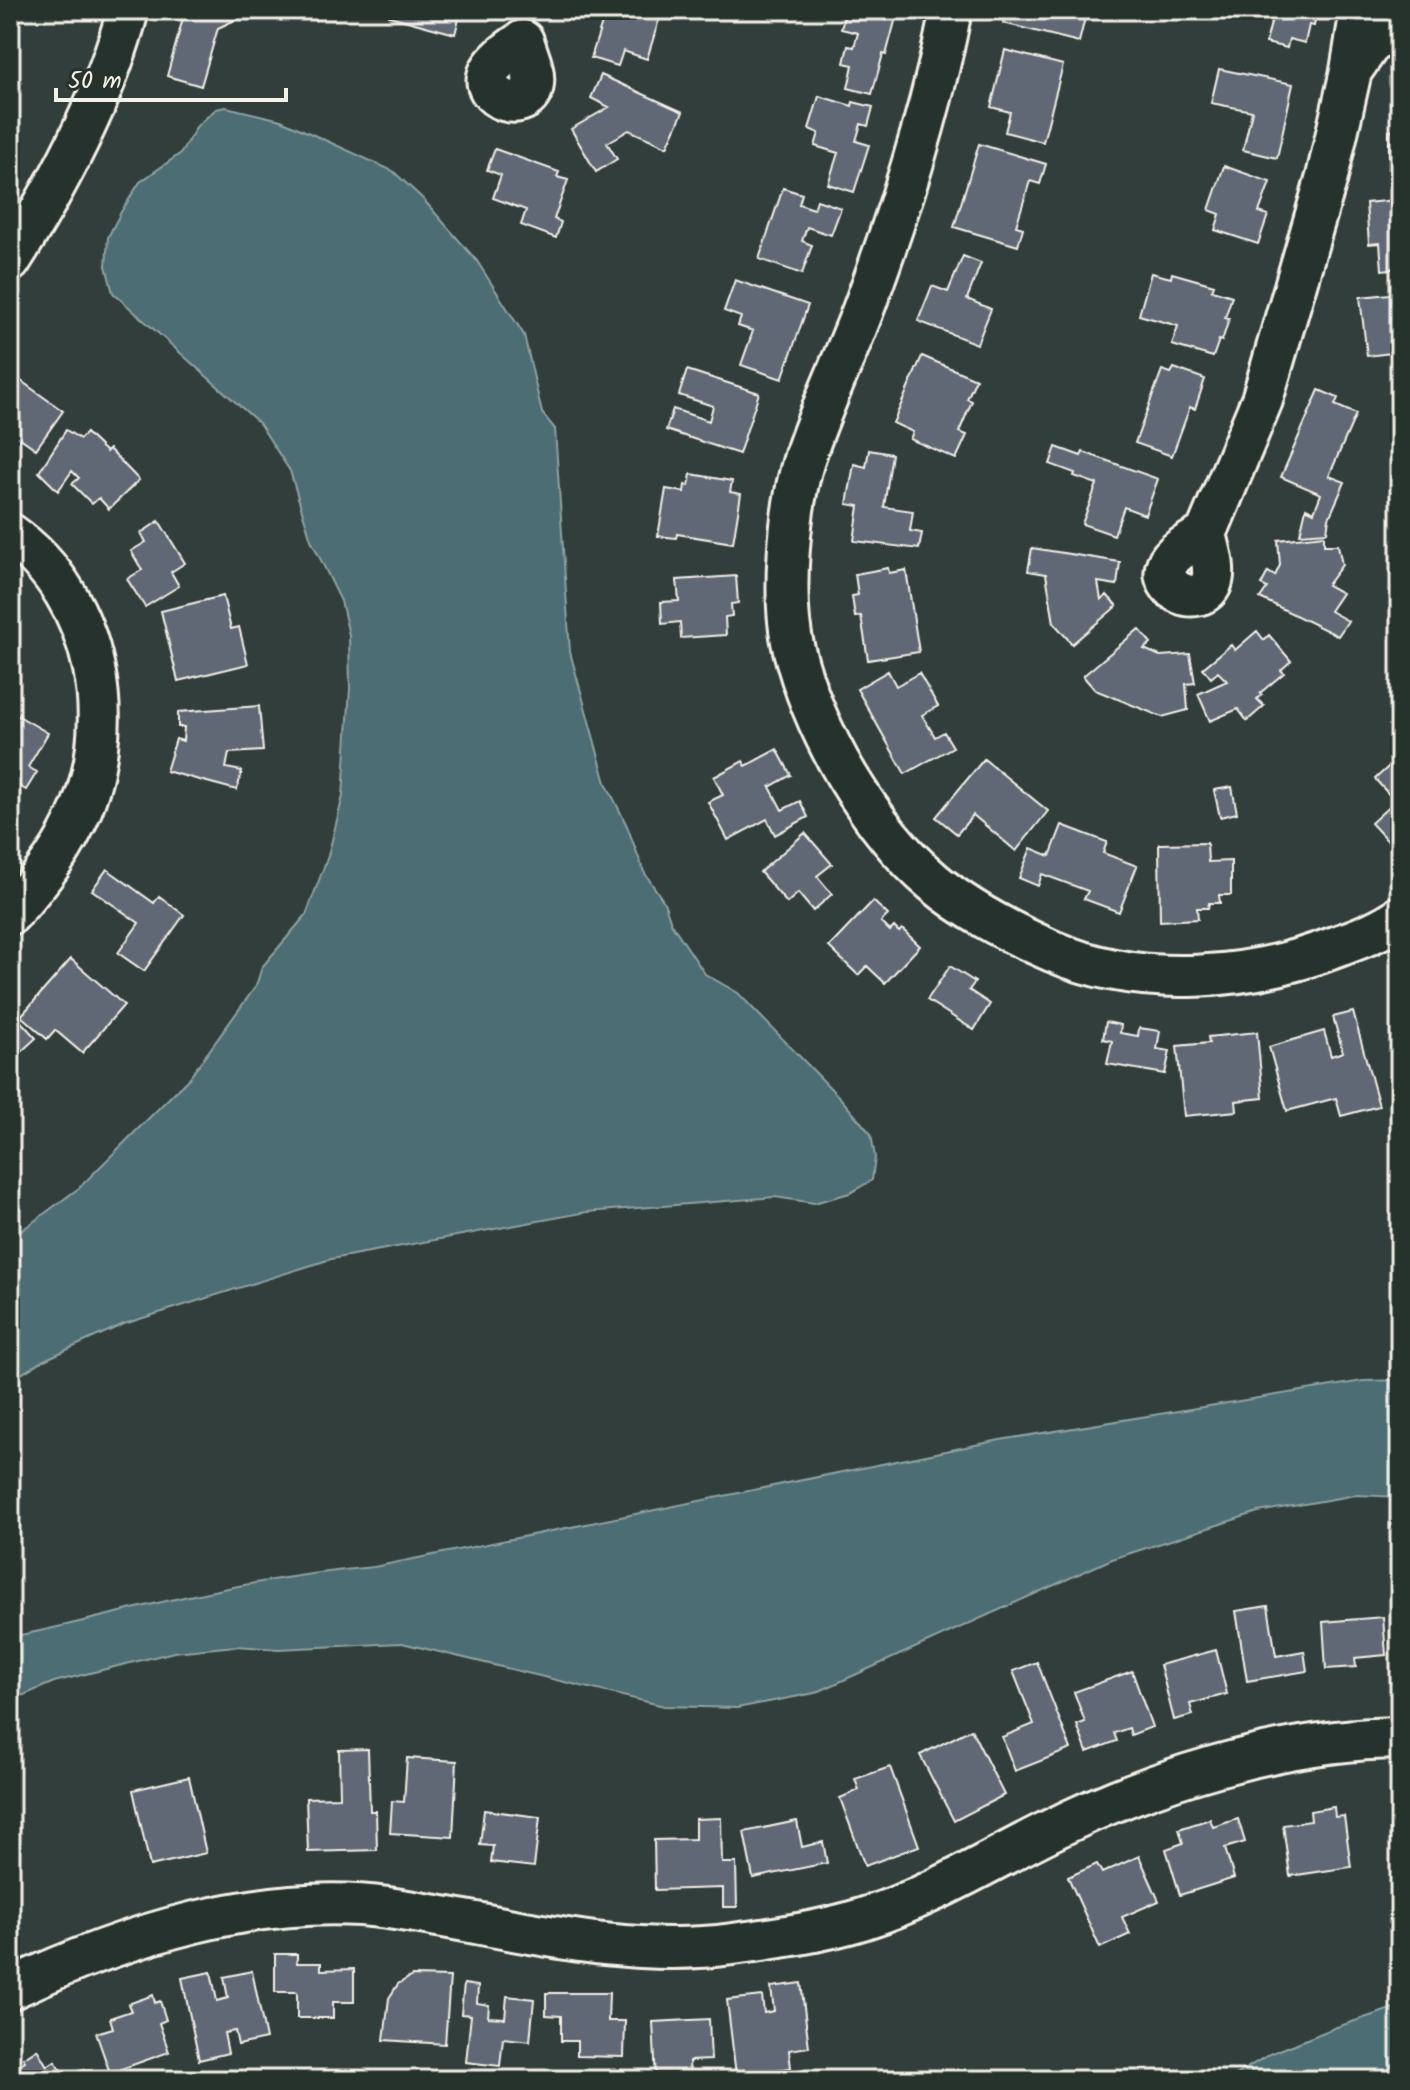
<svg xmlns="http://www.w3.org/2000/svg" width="1410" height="2090" viewBox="0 0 1410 2090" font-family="Kalam,sans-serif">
	<rect width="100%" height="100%" fill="#323e3c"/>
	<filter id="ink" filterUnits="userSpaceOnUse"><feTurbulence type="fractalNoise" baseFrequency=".0125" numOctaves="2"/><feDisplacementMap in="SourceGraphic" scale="16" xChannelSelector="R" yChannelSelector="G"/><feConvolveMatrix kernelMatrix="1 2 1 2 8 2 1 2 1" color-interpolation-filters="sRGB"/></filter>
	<g filter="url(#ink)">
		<path fill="#4c6d73" stroke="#8fa2a2" stroke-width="2" d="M226,107L281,120L393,171L423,199L477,261L524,335L542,413L555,429L570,652L606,783L627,826L644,872L664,902L671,923L705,974L738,993L841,1099L871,1134L875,1157L872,1180L850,1193L814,1203L775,1197L587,1212L331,1259L124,1324L44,1360L10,1381V1239L79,1188L190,1077L256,986L262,967L306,915L328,856L343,796L350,688L349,635L341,601L311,540L290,471L259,423L113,293L106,266L108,237L121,212L140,182L181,153L197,126L216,109Z
			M1400,1380V1497L1356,1495L1258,1512L1112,1559L815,1693L737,1708L664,1706L402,1643L278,1649L236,1646L174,1652L54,1682L10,1701V1637C75,1625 138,1606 203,1593C260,1581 317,1572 374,1567L1000,1440L1363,1381Z
			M1394,2008H1400V2080H1227L1270,2054L1334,2028Z"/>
		<path fill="#616876" stroke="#f4f1e8" stroke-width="2" d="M200,10H249L250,13L218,28L201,86L167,76L183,18Z
			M391,10H453V13L460,15L455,34L389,16Z
			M606,10H662L647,59L623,51L618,66L591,58Z
			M846,10H898L886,55L883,54L872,94L848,88L853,65L844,63L848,46L854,47L858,33L841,29Z
			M1007,10H1087L1079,42L1003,23Z
			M1274,10H1317L1314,26L1309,25L1305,43L1289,39L1287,48L1266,43Z
			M1005,50L1063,65L1043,142L1005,132L1010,112L991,107Z
			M1219,69L1293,84L1277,158L1243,150L1252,111L1211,103Z
			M601,75L683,112L667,147L629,130L607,143L617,159L596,172L571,129L609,107L591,98Z
			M819,96L852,106L853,102L873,107L868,126L861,124L856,141L869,145L854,192L828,184L838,153L815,146L819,133L809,129Z
			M1400,130V182L1389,183V131Z
			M979,144L1046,164L1040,184L1030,181L1016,226L1023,228L1018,246L954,227Z
			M495,149L559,172L557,177L568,180L554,219L561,222L556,238L521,225L526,210L493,198L501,175L487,170Z
			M1224,166L1270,182L1259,212L1268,215L1258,244L1215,230L1220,214L1209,210Z
			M783,188L802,194L799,204L814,209L817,200L841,208L831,235L807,227L802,241L812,245L802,274L759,259Z
			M1395,200L1396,212L1400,211V268L1382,270L1380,243L1369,244L1366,203Z
			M963,256L981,263L967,299L991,309L977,344L918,321L932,286L948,292Z
			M1151,273L1171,278L1172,273L1214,285L1212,290L1232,296L1225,318L1229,319L1222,341L1219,340L1213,357L1172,345L1178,326L1139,315Z
			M735,280L808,305L782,379L741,365L753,331L738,326L741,317L724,311Z
			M1400,293V352L1367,356L1360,297Z
			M922,356L976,379L967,399L972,401L959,432L967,435L956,459L910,439L913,432L893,423Z
			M1174,368L1205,379L1195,409L1190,407L1172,456L1135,443L1162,370L1171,373Z
			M687,370L759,393L739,454L666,430L673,409L709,421L713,406L679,395Z
			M10,373L63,411L36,449L20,438L10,452Z
			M1319,390L1338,398L1335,405L1356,414L1329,476L1345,482L1329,518L1327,532L1300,534L1306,508L1314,512L1321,494L1281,477Z
			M66,430L80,439L86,433L106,452L109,449L139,480L109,509L99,498L92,504L72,484L79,478L72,471L58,491L39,472Z
			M1056,447L1081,456L1083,452L1158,479L1145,515L1124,507L1114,535L1082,524L1097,484L1074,476L1075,473L1050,464Z
			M869,450L892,454L884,507L913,511L910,531L922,533L919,549L854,541L859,506L847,504L854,464L866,467Z
			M691,474L732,481L730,492L741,494L733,543L677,534L676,538L658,536L666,489L684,492L685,485L689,486Z
			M159,521L185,563L171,572L179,586L145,607L127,579L142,570L131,551L146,542L141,533Z
			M1324,535V545H1338L1342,565L1327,585L1342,593L1330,611L1348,621L1338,636L1260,598L1267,588L1261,585L1268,572L1275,576L1280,565L1278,540Z
			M1032,548L1120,562L1117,585L1098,582L1101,600L1107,595L1117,606L1072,644L1054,623L1046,574L1028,571Z
			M888,568L889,573L906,570L919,652L868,660L861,616L855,617L852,596L858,595L855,574Z
			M736,576L738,603L731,604L732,616L725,617L726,635L681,638L680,622L662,624L661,602L679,601L677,580Z
			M223,596L231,629L239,627L248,664L178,681L161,611Z
			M1139,629L1151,643L1144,649L1160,656L1190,654L1195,683L1186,684L1188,710L1162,717L1095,690L1083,676Z
			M1257,631L1264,640L1269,635L1291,661L1281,670L1284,673L1260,693L1262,695L1257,699L1264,706L1247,721L1238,709L1210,721L1198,694L1227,681L1218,672L1211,678L1203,668L1231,645L1235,650Z
			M888,671L896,686L919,673L938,706L922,715L935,737L944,732L953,747L905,774L857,689Z
			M259,706L263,751L229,753L226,768L242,771L237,790L166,771L176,739L183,741L184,727H178V712Z
			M10,711L48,733L28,767L37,772L26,790L10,781Z
			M777,749L791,775L770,787L782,810L800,801L808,817L775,835L767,819L728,840L708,802L723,795L714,777L743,761L746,766Z
			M1400,756V847L1394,848L1371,823L1395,801L1375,779Z
			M984,759L1048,811L1016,851L973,815L957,834L936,817Z
			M1232,787L1237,813L1220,817L1214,790Z
			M1062,825L1107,842L1103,853L1137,866L1119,912L1084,899L1088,891L1042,874L1038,886L1019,878L1031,848L1050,856Z
			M805,833L832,864L817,876L832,894L813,911L798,893L787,903L760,872Z
			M1207,843L1208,862L1231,861V895H1219L1220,903H1209L1208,908H1197L1198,919L1160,921L1159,844Z
			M107,869L154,903L159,896L184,915L144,971L118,953L139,923L92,890Z
			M873,901L888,915L881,922L890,931L894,927L899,932L902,929L920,946L885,983L867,966L858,975L829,947Z
			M71,959L124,1005L82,1053L55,1030L47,1039L21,1016Z
			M950,966L975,982L969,990L990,1004L974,1030L927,1000Z
			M1353,1012L1379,1106L1341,1116L1336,1098L1287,1111L1269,1047L1324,1031L1331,1056L1343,1052L1333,1017Z
			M13,1013L36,1038L10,1062V1016Z
			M1106,1022L1121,1025L1120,1033L1138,1036L1139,1028L1160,1031L1157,1049L1170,1051L1165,1074L1107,1064L1112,1041L1103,1039Z
			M1257,1032L1263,1098L1236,1101L1237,1111L1184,1116L1177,1046L1209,1043L1208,1037Z
			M1268,1606L1276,1656L1304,1651L1307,1671L1247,1681L1236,1611Z
			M1383,1617L1386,1655L1355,1658L1356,1667L1326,1669L1323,1622Z
			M1216,1650L1227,1694L1190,1704L1193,1715L1174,1720L1160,1665Z
			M1037,1662L1071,1749L1015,1771L1002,1737L1034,1724L1013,1671Z
			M1132,1671L1152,1727L1131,1735L1129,1728L1114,1733L1117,1741L1087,1752L1077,1725L1085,1722L1074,1692Z
			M971,1729L1004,1795L954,1821L920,1755Z
			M368,1749L370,1811H376L377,1850L308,1852L306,1798L340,1797L339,1750Z
			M407,1758L457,1761L453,1837L390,1833L392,1801L404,1802Z
			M890,1767L919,1846L865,1866L840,1798L859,1790L855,1779Z
			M189,1777L206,1853L150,1866L133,1790Z
			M1334,1807L1335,1817L1344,1816L1351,1867L1290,1876L1283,1825L1311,1821L1310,1811Z
			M484,1810L540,1817L534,1867L491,1862L493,1846L480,1845Z
			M721,1818L722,1863H736L737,1907H723V1888L655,1890L654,1840L695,1839V1819Z
			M1210,1819L1213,1827L1238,1819L1245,1842L1225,1848L1234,1878L1180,1895L1166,1849L1183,1843L1179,1829Z
			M797,1821L802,1847L823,1842L827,1863L753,1878L744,1832Z
			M1139,1856L1159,1901L1122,1917L1130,1934L1100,1948L1068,1877L1097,1864L1102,1873Z
			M275,1954H297V1963H321V1970L354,1969V2002H333V2018H297V1992H275Z
			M252,1971L266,2039L238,2045L235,2031L224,2033L228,2053L199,2060L182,1978L211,1972L217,2001L228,1998L224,1977Z
			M412,1976L450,1977L445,2044L384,2040L389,1998L398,1984Z
			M801,1983L809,2047L789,2050L791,2068L736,2075L727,2000L762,1996L764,2013L774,2011L771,1987Z
			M464,1984L478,1986L477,2003L489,2005L488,2017L505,2018L507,1996L534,1999L530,2041L503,2038L500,2066L466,2062L471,2015L461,2014Z
			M546,1993H609L608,2021H625L624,2057L577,2056V2041H561V2016L546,2015Z
			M153,1995L155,2003L160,2001L166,2020L159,2023L169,2052L110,2073L96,2033L113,2028L110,2018L131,2011L128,2004Z
			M709,2019L711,2060L689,2061L690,2080H656L653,2022Z
			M37,2049L47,2066L55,2061L67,2080H10V2071L25,2061L23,2058Z"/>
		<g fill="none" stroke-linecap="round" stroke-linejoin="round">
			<g stroke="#f4f1e8" stroke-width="46">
				<path id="minor" d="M951,10C932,109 901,207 866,302C847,354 822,404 805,456C789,506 781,600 794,650C805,694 824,737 847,776C903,869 954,908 1052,951C1143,990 1252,980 1341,945C1361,938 1383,929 1400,917
					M1361,10L1351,71L1370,44L1400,18
					M523,41C527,54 535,70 533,84C530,116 476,100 490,71C497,58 512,49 523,41Z
					M10,261C59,184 105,98 128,10
					M10,534C100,597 122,730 74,825C58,858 34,887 10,914
					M1206,534L1262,400L1327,177L1351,71
					M1206,534C1209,548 1217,570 1211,584C1199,608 1157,591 1167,565C1172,551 1194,541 1206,534Z
					M10,1989C122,1936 263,1891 388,1908C503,1924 616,1960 733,1944C775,1938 821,1932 862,1919C927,1899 985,1863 1045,1833C1151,1779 1282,1739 1400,1738"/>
			</g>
			<use href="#minor" stroke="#26332d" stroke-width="40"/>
		</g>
	</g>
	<rect width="1410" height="2090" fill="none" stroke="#26332d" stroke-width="40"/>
	<rect x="20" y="20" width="1370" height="2050" fill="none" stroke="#f4f1e8" stroke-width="3" filter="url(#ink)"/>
	<path d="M56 88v12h230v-12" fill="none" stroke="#f4f1e8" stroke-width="4"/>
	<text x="68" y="88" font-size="24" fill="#f4f1e8" stroke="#26332d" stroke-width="6" paint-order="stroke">50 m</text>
</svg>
